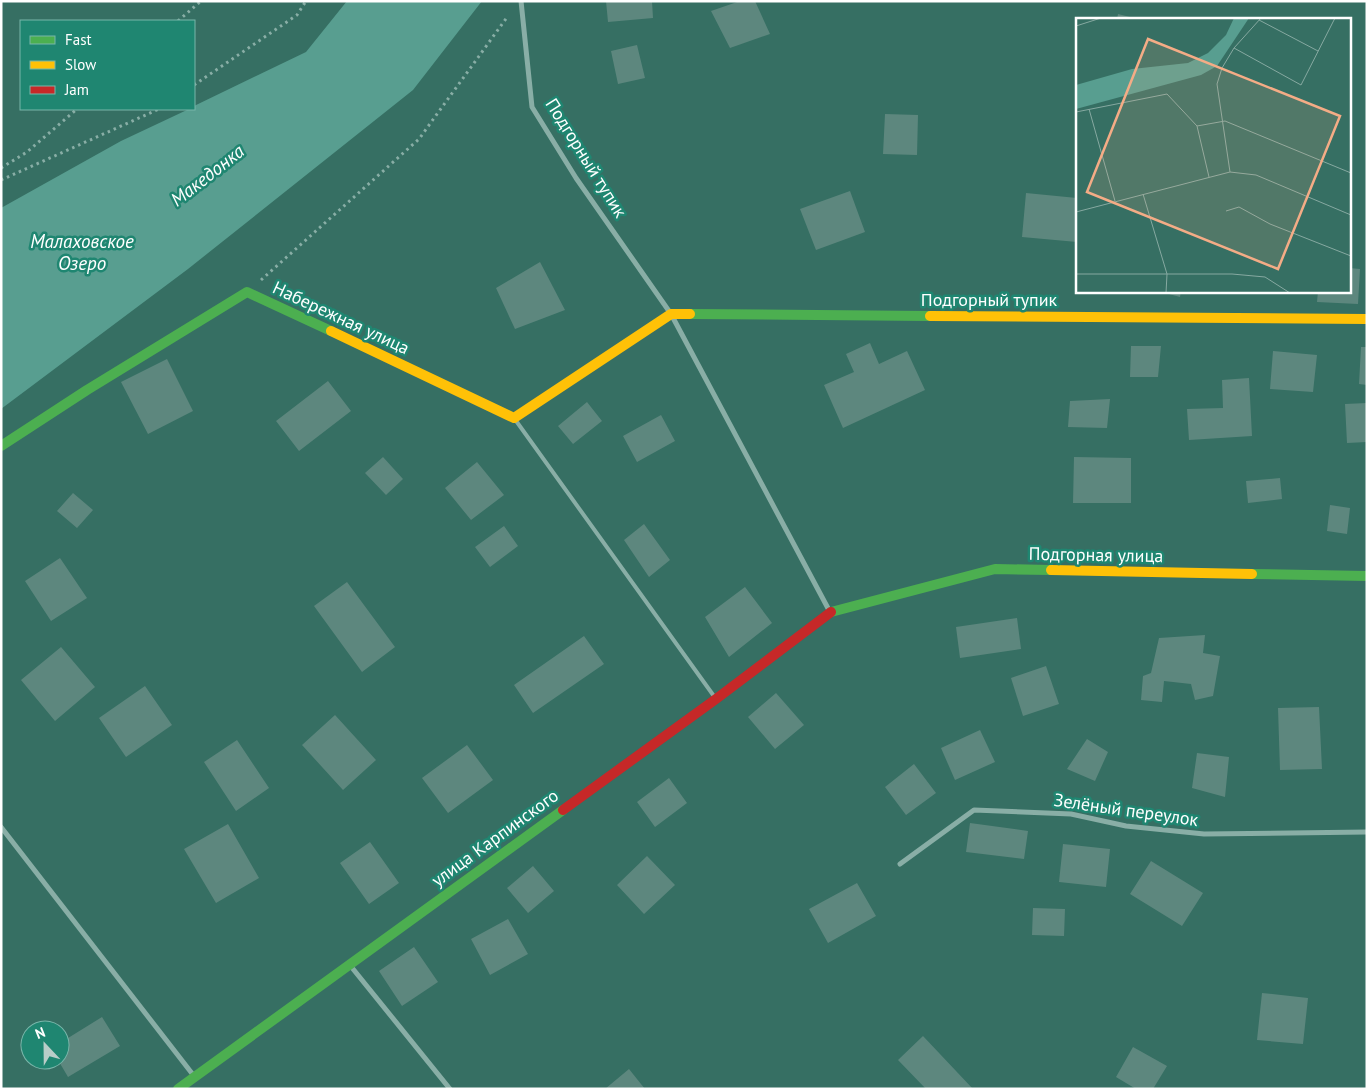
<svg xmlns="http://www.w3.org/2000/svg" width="1368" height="1090" viewBox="0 0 1368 1090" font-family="'PT Sans',sans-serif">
	<rect width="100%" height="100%" fill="#366f63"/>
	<path fill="#589e90" d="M347,1H482L413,90L188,269L1,409V208L121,141L189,109H194V106L306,52Z"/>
	<path fill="#5d877e" d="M606,1H652L653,18L608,22Z
		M740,1H755L770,34L730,48L711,11Z
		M1118,14L1134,18V19H1117Z
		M637,45L645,78L618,84L611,51Z
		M885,114L918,115L917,155L883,154Z
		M850,191L865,232L816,250L800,209Z
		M1026,193L1077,198V242L1022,237Z
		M540,262L565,310L515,329L496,288Z
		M1349,268L1360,269L1358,304L1317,302L1318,291H1349Z
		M1158,291H1181L1180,297Z
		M870,343L879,364L907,351L925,390L843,428L824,385L854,372L846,354Z
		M1131,346H1161L1158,377H1130Z
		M1361,347H1367V385L1359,384Z
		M1273,351L1317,355L1313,392L1270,389Z
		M167,359L193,411L148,434L121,382Z
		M1249,378L1252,436L1189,440L1187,409L1223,408L1222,380Z
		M328,381L351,411L299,451L276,421Z
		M1110,399L1107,428L1068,427L1070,401Z
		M587,402L602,421L573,444L558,426Z
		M1367,403V442L1347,443L1345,404Z
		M661,415L675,441L637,462L623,436Z
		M383,457L403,479L386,495L365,473Z
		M1074,457L1131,458V503H1073Z
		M477,462L504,495L471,520L445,488Z
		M1280,478L1282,499L1248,503L1246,481Z
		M73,493L93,510L77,528L57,511Z
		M1330,505L1350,508L1347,534L1327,531Z
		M644,524L670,560L649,577L624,540Z
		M504,526L518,546L490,567L475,547Z
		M60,558L87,598L51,621L25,581Z
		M347,582L395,647L362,672L314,606Z
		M745,587L772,623L729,657L705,617Z
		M1017,618L1021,649L960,658L956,627Z
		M1205,635L1203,653L1220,656L1213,696L1195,700L1191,684L1164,681L1162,702L1141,700L1143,676L1151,673L1159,638Z
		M584,636L604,664L533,713L514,685Z
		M61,647L95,687L55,721L21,680Z
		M1046,666L1059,704L1023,716L1011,678Z
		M145,686L172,725L126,757L99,718Z
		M776,693L804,725L775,749L748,717Z
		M1319,707L1322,769L1280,770L1278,708Z
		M335,715L376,760L343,790L302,745Z
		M980,730L995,762L955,780L941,748Z
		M1087,739L1108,752L1095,781L1067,769Z
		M237,740L269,788L236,811L204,762Z
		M467,745L493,780L448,813L422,778Z
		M1197,753L1229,757L1225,797L1192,788Z
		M914,764L936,793L906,815L885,787Z
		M669,778L687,803L655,827L637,802Z
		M970,823L1028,831L1024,859L966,852Z
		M228,824L259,878L216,903L184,849Z
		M370,842L399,883L369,904L340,863Z
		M1063,844L1110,849L1106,887L1059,882Z
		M647,856L675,885L644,914L617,885Z
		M1151,861L1203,893L1182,926L1130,894Z
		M533,866L554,891L528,913L507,888Z
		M857,883L876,916L828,943L809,909Z
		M1033,908L1065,909L1064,936L1032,935Z
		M508,919L528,954L490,975L471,939Z
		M414,947L438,982L402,1006L379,971Z
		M1262,993L1308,998L1303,1044L1257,1040Z
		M102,1017L120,1046L68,1077L58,1060H60V1043Z
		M923,1036L973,1089H926L898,1060Z
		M1133,1047L1167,1066L1153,1089H1136L1116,1077Z
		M629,1069L645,1089H605Z"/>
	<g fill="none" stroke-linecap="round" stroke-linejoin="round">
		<path stroke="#89aea6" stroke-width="3" stroke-dasharray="2.5 4" stroke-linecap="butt" d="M178,21L201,1
			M194,85L297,15L306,1
			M1,168L27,152L77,109
			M1,180L159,109
			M261,280L419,139L508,16"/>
		<path stroke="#89aea6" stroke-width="4" d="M514,418L716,699"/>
		<path stroke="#89aea6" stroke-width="5" d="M521,1L532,107L576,178L671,314L830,612
			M1,827L194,1076
			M900,864L974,810L1071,814L1126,826L1204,834L1367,832
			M349,964L450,1089"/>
		<path stroke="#4caf50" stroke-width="10" d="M690,314L930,316
			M1,446L87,390L247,292L331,331
			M1252,574L1367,576
			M831,612L995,569L1051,570
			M178,1089L563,810"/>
		<path stroke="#ffc107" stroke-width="10" d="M930,316L1367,319
			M331,331L514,418L671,314H690
			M1051,570L1252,574"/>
		<path stroke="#c62828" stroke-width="10" d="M563,810L716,699L831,612"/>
	</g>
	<g text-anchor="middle" stroke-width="5" stroke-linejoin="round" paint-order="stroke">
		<g font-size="18" fill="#fff" stroke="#1f8671">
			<text transform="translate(586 158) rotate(58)" y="6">Подгорный тупик</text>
			<text x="989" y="306">Подгорный тупик</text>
			<text transform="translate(341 318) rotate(25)" y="6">Набережная улица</text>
			<text transform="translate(1096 555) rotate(1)" y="6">Подгорная улица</text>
			<text transform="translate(1126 810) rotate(8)" y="6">Зелёный переулок</text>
			<text transform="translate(495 838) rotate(-36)" y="6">улица Карпинского</text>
		</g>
		<g font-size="19" font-style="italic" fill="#fff" stroke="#1f8671">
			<text transform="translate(207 175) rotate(-38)" y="7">Македонка</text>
			<text x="82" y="248">Малаховское<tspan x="82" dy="22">Озеро</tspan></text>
		</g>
	</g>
	<g transform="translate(1076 18)">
		<rect width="275" height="275" fill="#366f63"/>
		<path d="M158,0H173L141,48L125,57L0,91V67L56,51L112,45L132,35L150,17Z" fill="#589e90"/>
		<path fill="none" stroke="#86a9a1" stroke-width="1" d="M183,2L242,33M0,8L25,0M158,30L225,67L259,0M13,91L39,183M0,94L91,76L121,108L149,103L275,155M121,108L133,159M154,154L141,66L146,50L158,30L185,0M67,176L91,256L90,275M150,193L163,189L194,206L275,238M0,194L154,154L180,157L275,197M0,256H156L189,259L214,275"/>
		<path fill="#f4ac86" fill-opacity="0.15" stroke="#f4ac86" stroke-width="2.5" d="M72,21L264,98L202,251L11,174Z"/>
		<rect width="275" height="275" fill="none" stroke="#fff" stroke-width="2.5"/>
	</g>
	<rect width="1368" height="1090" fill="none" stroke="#ffffff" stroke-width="5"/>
	<rect x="20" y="20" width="175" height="90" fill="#1f8671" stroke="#79b6aa"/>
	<rect x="30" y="36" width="25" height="8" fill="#4caf50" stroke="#79b6aa"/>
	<text x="65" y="45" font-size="15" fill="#ffffff">Fast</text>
	<rect x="30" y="61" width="25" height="8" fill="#ffc107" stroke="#79b6aa"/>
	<text x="65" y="70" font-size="15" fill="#ffffff">Slow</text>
	<rect x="30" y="86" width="25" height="8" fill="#c62828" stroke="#79b6aa"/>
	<text x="65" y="95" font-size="15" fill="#ffffff">Jam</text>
	<g transform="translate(45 1045) rotate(338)"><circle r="24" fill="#1f8671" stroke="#79b6aa"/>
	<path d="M0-4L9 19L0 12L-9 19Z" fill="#b9cdc8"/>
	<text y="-8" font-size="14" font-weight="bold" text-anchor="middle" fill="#ffffff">N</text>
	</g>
</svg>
